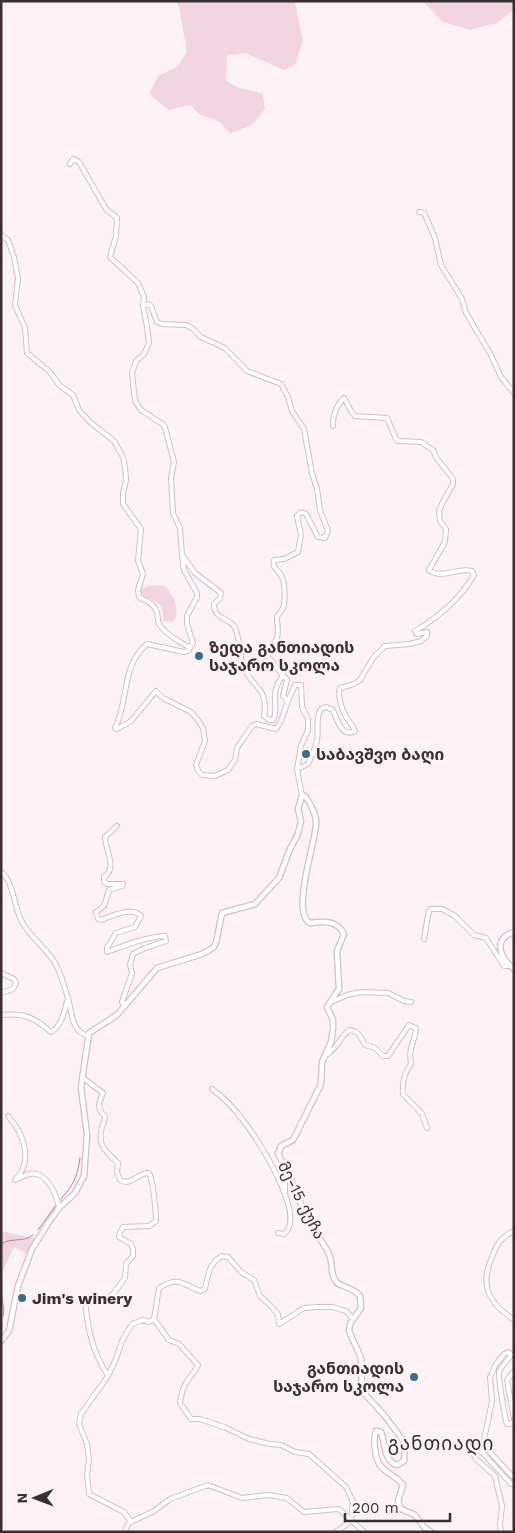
<svg xmlns="http://www.w3.org/2000/svg" width="515" height="1533" viewBox="0 0 515 1533" font-family="'Work Sans','Noto Sans Georgian',sans-serif">
	<rect width="100%" height="100%" fill="#fdf2f6"/>
	<path fill="#f3d5e1" d="M176,1H294L296,7L303,41L295,65L284,70L246,53L227,55L226,81L239,88L262,93L265,109L252,125L230,134L220,122L199,114L190,105L169,110L149,94L158,76L177,67L187,52L179,7Z
		M422,1H514V10L497,23L470,30L443,22Z
		M161,585C173,588 182,613 173,622L163,621C165,599 153,604 141,594L140,590L148,586Z
		M1,1231L37,1239L27,1254L14,1247L2,1273L3,1294H1Z"/>
	<g fill="none" stroke-linecap="round" stroke-linejoin="round">
		<path stroke="#b28799" stroke-width="1" d="M61,1199C74,1184 77,1178 80,1158
			M38,1230L56,1205
			M1,1244C11,1237 24,1243 33,1235
			M1,1291L4,1311L3,1316
			M1,1322H2"/>
		<g stroke="#d8bcc7" stroke-width="6">
			<path id="minor" d="M70,164L73,159L79,162L106,209L117,218L116,236L110,257L138,283L144,297L143,306L147,327L149,343L144,354L136,361L132,373L135,401L141,410L164,425L166,431L174,462L171,478L173,513L180,528L182,555
				M419,212L424,213L435,238L441,265L462,299L466,313L491,355L501,377L514,393
				M1,235L8,240L14,257L18,278L15,305L25,328L27,353L50,372L59,385L73,395L79,410L90,422L114,441L123,457L125,467L126,480L123,493V504L141,529L138,561L143,574L138,590L139,597C146,601 154,603 157,612C158,618 157,622 161,627C168,636 181,642 190,648L193,643L187,624V616L197,597V593L184,570L182,555L195,573L221,593L220,598L214,604C214,619 227,617 234,626C240,635 239,654 243,665C251,688 269,686 264,716L269,720H273C280,709 268,692 283,676L285,677L287,680L283,696L288,701L295,685H301L302,707L308,719V730L301,746L297,769L302,796
				M143,306L149,304L151,306L157,322L162,324L186,325L193,329L201,337L225,348L247,371L281,384L288,397L292,411L304,429L312,473L317,489L320,510L328,531L325,538L318,537L306,514L301,512L297,516L301,535L298,552L284,559L274,560C272,570 279,569 282,577C285,584 285,597 284,604C284,610 278,613 277,618C277,625 279,631 277,638C274,645 268,648 267,655L283,676
				M115,728L117,729L131,721L156,691L163,698L191,712L198,720L203,728L205,741L196,765L198,771L202,775L215,776L228,770L235,760L237,748L252,726L256,724L276,729L281,721L288,701
				M115,728C130,698 120,668 147,644L184,652L188,651L190,648
				M297,769L308,764C311,757 315,749 317,741C319,731 315,718 321,709L326,707L333,710C337,720 342,738 355,731C353,725 349,722 346,717C342,710 337,695 340,688L354,684L360,680L373,658L385,646L410,644L421,641L427,636V632L417,634L415,631C439,617 460,599 474,575L472,571C457,567 443,580 429,570L445,542L446,529L440,521L439,511L442,504L453,484V479L436,457L433,450L421,442L398,441L396,439L387,418L355,416L352,413L344,398C337,404 332,417 333,426
				M1,872C12,878 15,908 21,920C29,937 47,948 55,963C60,972 64,984 67,995C73,1011 69,1030 88,1036
				M424,939L428,915L430,909H442L455,916L474,935L486,938L504,966H511
				M107,952V948L116,933L135,927L141,916C132,906 112,916 101,920L98,919L96,912L104,906L109,890L122,886L123,884H107L104,882V877C118,869 105,849 105,837L117,826
				M107,952C126,945 146,937 165,936L166,941L145,948L133,954L130,965L132,973L122,1002L125,1006
				M1,973L14,979L16,983L13,989L1,993
				M331,1002L347,995L361,992L388,993L404,1001L411,1002
				M1,1015C24,1013 34,1017 51,1032C63,1025 64,1011 68,998
				M325,1056C339,1047 338,1039 349,1030C360,1031 360,1037 365,1045L375,1048L383,1056H388L409,1025L416,1028C415,1043 408,1046 411,1064C405,1072 402,1083 403,1094L422,1114L427,1128
				M82,1077L103,1093C99,1102 96,1109 105,1116C105,1123 101,1126 101,1132C98,1147 109,1154 118,1163L117,1172L120,1180C131,1187 138,1172 149,1173C153,1180 156,1211 156,1221L149,1226L123,1227L120,1232L119,1237L131,1244L133,1249V1256L126,1264L125,1278L114,1293L107,1299C99,1300 92,1296 85,1301C88,1331 92,1350 108,1376
				M212,1089C224,1098 234,1108 242,1119C257,1137 308,1217 284,1234L278,1233
				M8,1116C24,1134 34,1161 15,1180
				M285,1168V1191
				M17,1179C23,1176 31,1172 37,1174C50,1178 57,1197 59,1208
				M514,1231C501,1237 497,1244 492,1257C479,1286 489,1303 514,1320
				M154,1319L169,1340L179,1344L198,1365C195,1372 190,1376 186,1383C182,1389 181,1397 180,1403L191,1419H200L224,1427L249,1439L270,1444L281,1445L295,1452L309,1454L346,1487L353,1502L351,1521L336,1532
				M514,1371L507,1380L514,1419
				M514,1423L507,1424C505,1420 498,1375 499,1372C502,1365 508,1361 511,1355L509,1352L504,1354L496,1364L490,1377L492,1401L483,1445L514,1478
				M131,1522L124,1512L89,1494L87,1474L89,1460L87,1444L79,1424L81,1414L108,1376L116,1359L122,1341L132,1324L143,1320L149,1322L154,1319L159,1288C178,1276 182,1284 200,1291L205,1289C208,1275 209,1263 222,1256L228,1257L241,1272L254,1280L260,1296L273,1308L278,1315L279,1324L304,1308L317,1307H333L346,1311L353,1319
				M125,1532L128,1524L131,1522L154,1511L170,1499L208,1485L242,1498L268,1495L287,1498L304,1512L339,1509L364,1532
				M501,1532L500,1525L502,1506L495,1476L475,1458L473,1451L478,1450L483,1453L511,1484H514"/>
		</g>
		<g stroke="#d8bcc7" stroke-width="7">
			<path id="tertiary" d="M514,932C492,939 500,958 514,969
				M1,1341L9,1331L18,1286L32,1249L49,1222L59,1208L75,1193L84,1176L87,1135L81,1087L89,1033L117,1015L157,968L202,954L213,948L216,943L222,913L255,904L279,878L290,849L298,834L301,821L298,809L302,796H305C311,804 317,816 316,825C315,843 291,914 310,923C323,921 337,920 344,934L337,951L339,989L327,1007L333,1020V1029L331,1042L322,1062L321,1084L293,1140L281,1146L278,1154C291,1176 298,1199 309,1222C314,1234 324,1242 329,1254C333,1262 330,1272 335,1280C338,1287 354,1287 360,1296L361,1308L350,1324L349,1331L361,1358L362,1391L384,1415L405,1443L404,1461L397,1465C384,1462 385,1443 381,1432L376,1431C374,1437 374,1442 375,1448C377,1474 390,1469 403,1485L398,1501L401,1509L415,1515L424,1527L431,1532"/>
		</g>
		<use href="#minor" stroke="#fff" stroke-width="4"/>
		<use href="#tertiary" stroke="#fff" stroke-width="4.5"/>
	</g>
	<g fill="#356e88" stroke="#fdf2f6" stroke-width="2">
		<circle cx="199" cy="656" r="5"/>
		<circle cx="306" cy="754" r="5"/>
		<circle cx="22" cy="1298" r="5"/>
		<circle cx="414" cy="1377" r="5"/>
	</g>
	<g text-anchor="middle" stroke-width="4.5" stroke-linejoin="round" paint-order="stroke">
		<g font-size="16" font-weight="bold" fill="#392e32" stroke="#fdf2f6" text-anchor="start">
			<text x="209" y="653">ზედა განთიადის<tspan x="209" dy="18">საჯარო სკოლა</tspan></text>
			<text x="316" y="760">საბავშვო ბაღი</text>
			<text x="32" y="1304">Jim's winery</text>
			<text x="404" y="1374" text-anchor="end">განთიადის<tspan x="404" dy="18">საჯარო სკოლა</tspan></text>
		</g>
		<g font-size="16" fill="#392e32" stroke="#fdf2f6">
			<text transform="translate(302 1200) rotate(63)" y="6">მე-15 ქუჩა</text>
		</g>
		<g font-size="19" letter-spacing="1" fill="#392e32" stroke="#fdf2f6">
			<text x="441" y="1450">განთიადი</text>
		</g>
	</g>
	<rect width="515" height="1533" fill="none" stroke="#392e32" stroke-width="5"/>
	<g transform="translate(35 1498) rotate(269)" stroke="#fdf2f6" stroke-width="4" paint-order="stroke">
	<path d="M0-4L9 19L0 12L-9 19Z" fill="#392e32"/>
	<text y="-8" font-size="14" font-weight="bold" text-anchor="middle" fill="#392e32">N</text>
	</g>
	<path d="M345 1513v8h105v-8" fill="none" stroke="#392e32" stroke-width="2.5"/>
	<text x="352" y="1513" font-size="15" fill="#392e32" stroke="#fdf2f6" stroke-width="4" paint-order="stroke">200 m</text>
</svg>
